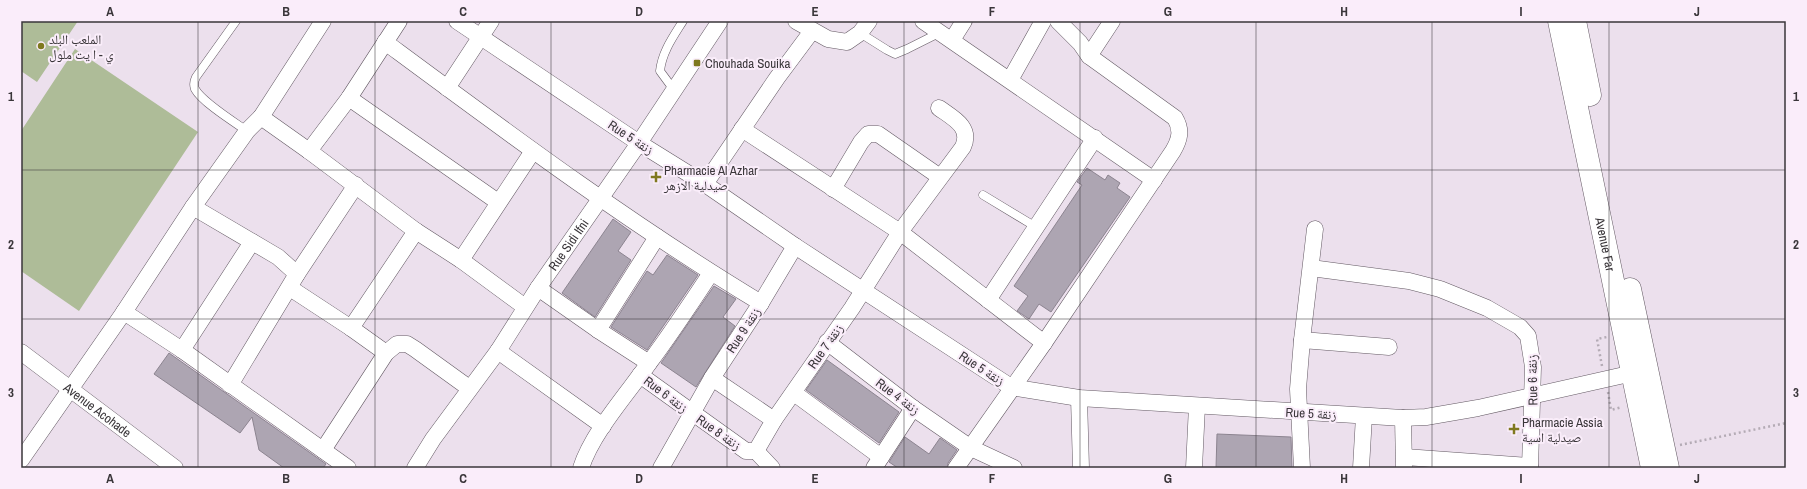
<svg xmlns="http://www.w3.org/2000/svg" width="1807" height="489" viewBox="0 0 1807 489" font-family="'Archivo Narrow','Noto Naskh Arabic',sans-serif">
	<rect width="100%" height="100%" fill="#ece0ed"/>
	<path fill="#aebc98" d="M21,21H78L37,82L21,71Z
		M75,49L198,132L79,311L21,271V131Z"/>
	<path fill="#ada5b2" stroke="#8c8490" d="M1087,168L1105,180L1108,175L1120,183L1117,188L1130,197L1051,312L1039,304L1029,319L1017,311L1028,296L1014,286L1082,185L1077,182Z
		M613,219L631,232L618,251L631,260L595,317L562,293Z
		M667,255L698,275L647,350L611,327L647,271L653,275Z
		M714,286L736,299L723,317L735,326L696,387L661,363Z
		M169,353L326,464L323,468H284L259,450L252,417L240,433L154,374Z
		M827,360L899,412L879,443L806,390Z
		M1217,434L1291,437L1292,468H1216Z
		M905,437L929,454L940,438L957,450L948,463L947,468H898L889,462Z"/>
	<g fill="none" stroke-linecap="round" stroke-linejoin="round">
		<g stroke="#635963" stroke-width="9">
			<path id="service" d="M236,21L196,77C194,81 193,84 195,89C202,102 234,122 247,131
				M860,33L887,50L895,54L907,49L941,32
				M674,90L660,71C662,52 673,37 683,21
				M983,195L1036,227"/>
		</g>
		<g stroke="#635963" stroke-width="17">
			<g id="minor">
				<path d="M457,21L639,143L705,184L795,246L1011,387L1079,398L1403,418L1426,417L1478,408L1642,371"/>
				<path d="M796,21L828,39L847,42L860,33L869,21"/>
				<path d="M923,21L1154,180"/>
				<path d="M952,40L964,21"/>
				<path d="M385,42C508,133 630,224 761,303"/>
				<path d="M1089,56L1112,21"/>
				<path d="M1010,80L1043,21"/>
				<path d="M447,88L491,21"/>
				<path d="M349,98L498,202"/>
				<path d="M261,117L309,151L416,231L461,260L525,307"/>
				<path d="M742,129L900,232L1044,343"/>
				<path d="M309,151L349,98L399,21"/>
				<path d="M705,184L777,78L812,31"/>
				<path d="M833,189L861,142L868,134H878L940,177"/>
				<path d="M193,207L278,257L297,274"/>
				<path d="M461,260L533,151"/>
				<path d="M1311,268L1409,281L1440,289L1487,308L1520,327L1528,336L1533,367L1530,468"/>
				<path d="M290,288L351,328L386,353"/>
				<path d="M538,288L598,330L649,363"/>
				<path d="M988,300L1095,138"/>
				<path d="M124,312L182,350L348,468"/>
				<path d="M351,328L416,231"/>
				<path d="M598,330L657,237"/>
				<path d="M1302,340L1389,347"/>
				<path d="M827,342L913,408L971,448L1014,468"/>
				<path d="M182,350L252,242"/>
				<path d="M498,351L603,426"/>
				<path id="s1" d="M21,352L175,468"/>
				<path d="M640,375L746,451H756L774,420L852,308L900,232L963,147C972,127 953,118 939,108"/>
				<path d="M712,378L774,420"/>
				<path d="M230,385L297,274L356,185"/>
				<path d="M794,393L881,457"/>
				<path d="M1079,398L1081,468"/>
				<path d="M1403,418L1404,467"/>
				<path d="M323,450L386,353L397,344H407L415,349L469,388"/>
				<path d="M756,451L772,468"/>
				<path d="M1405,457L1530,466"/>
				<path d="M21,460L124,312L193,207L247,131L261,117L323,21"/>
				<path id="s2" d="M415,468L433,439L498,351L538,288L639,143L720,21"/>
				<path d="M581,468C592,433 627,394 649,363C671,334 691,303 711,273"/>
				<path d="M661,468L712,378L761,303L795,246"/>
				<path d="M874,468L913,408"/>
				<path d="M956,468L1044,343L1173,151C1180,139 1182,130 1175,118L1089,56L1080,43L1058,21"/>
				<path d="M1194,468L1197,406"/>
				<path d="M1302,468L1298,389L1302,340L1315,229"/>
				<path d="M1361,468L1364,416"/>
			</g>
		</g>
		<g stroke="#635963" stroke-width="23">
			<g id="primary">
				<path id="s3" d="M1559,21L1652,468"/>
				<path d="M1575,21L1590,95"/>
				<path d="M1630,289L1668,468"/>
			</g>
		</g>
		<path stroke="#b4abb5" stroke-width="2.5" stroke-dasharray="2 3" stroke-linecap="butt" d="M1602,366L1597,339L1607,337
			M1608,392L1611,410L1622,407
			M1680,445L1786,423"/>
		<use href="#service" stroke="#fff" stroke-width="8"/>
		<use href="#minor" stroke="#fff" stroke-width="16"/>
		<use href="#primary" stroke="#fff" stroke-width="22"/>
	</g>
	<path fill="none" stroke="#3a363a" stroke-width="1" stroke-opacity="0.55" d="M198,21V468M375,21V468M551,21V468M727,21V468M904,21V468M1080,21V468M1256,21V468M1432,21V468M1609,21V468M21,170H1786M21,319H1786"/>
	<g fill="#7f791f" stroke="#faedfa" stroke-width="1.5">
		<circle cx="41" cy="46" r="4"/>
		<rect x="693" y="59" width="8" height="8" rx="2"/>
		<path d="M654 171h4v4h4v4h-4v4h-4v-4h-4v-4h4z"/>
		<path d="M1512 423h4v4h4v4h-4v4h-4v-4h-4v-4h4z"/>
	</g>
	<g text-anchor="middle" stroke-width="4" stroke-linejoin="round" paint-order="stroke">
		<g font-size="13" fill="#3a363a" stroke="#faedfa" text-anchor="start">
			<text x="49" y="44">الملعب البلد<tspan x="49" dy="15">ي - ا يت ملول</tspan></text>
			<text x="705" y="68">Chouhada Souika</text>
			<text x="664" y="175">Pharmacie Al Azhar<tspan x="664" dy="15">صيدلية الازهر</tspan></text>
			<text x="1522" y="427">Pharmacie Assia<tspan x="1522" dy="15">صيدلية اسية</tspan></text>
		</g>
		<g font-size="13" fill="#3a363a" stroke="#faedfa">
			<text transform="translate(631 137) rotate(33)" y="5">Rue 5 زنقة</text>
			<text dy="5" stroke="none"><textPath href="#s2" startOffset="271">Rue Sidi Ifni</textPath></text>
			<text dy="5" stroke="none"><textPath href="#s3" startOffset="228">Avenue Far</textPath></text>
			<text transform="translate(743 330) rotate(-57)" y="5">Rue 9 زنقة</text>
			<text transform="translate(825 346) rotate(-55)" y="5">Rue 7 زنقة</text>
			<text transform="translate(982 368) rotate(33)" y="5">Rue 5 زنقة</text>
			<text transform="translate(1532 380) rotate(-91)" y="5">Rue 6 زنقة</text>
			<text transform="translate(666 394) rotate(37)" y="5">Rue 6 زنقة</text>
			<text transform="translate(898 396) rotate(37)" y="5">Rue 4 زنقة</text>
			<text dy="5" stroke="none"><textPath href="#s1" startOffset="96">Avenue Acohade</textPath></text>
			<text transform="translate(1311 413) rotate(3)" y="5">Rue 5 زنقة</text>
			<text transform="translate(719 432) rotate(35)" y="5">Rue 8 زنقة</text>
		</g>
	</g>
	<rect width="1807" height="489" fill="none" stroke="#faedfa" stroke-width="44"/>
	<rect x="22" y="22" width="1763" height="445" fill="none" stroke="#3a363a" stroke-width="1.5"/>
	<g font-size="13" text-anchor="middle" font-weight="bold" fill="#3a363a">
		<text x="110" y="16">A</text>
		<text x="286" y="16">B</text>
		<text x="463" y="16">C</text>
		<text x="639" y="16">D</text>
		<text x="815" y="16">E</text>
		<text x="992" y="16">F</text>
		<text x="1168" y="16">G</text>
		<text x="1344" y="16">H</text>
		<text x="1521" y="16">I</text>
		<text x="1697" y="16">J</text>
		<text x="11" y="101">1</text>
		<text x="1796" y="101">1</text>
		<text x="11" y="249">2</text>
		<text x="1796" y="249">2</text>
		<text x="11" y="397">3</text>
		<text x="1796" y="397">3</text>
		<text x="110" y="483">A</text>
		<text x="286" y="483">B</text>
		<text x="463" y="483">C</text>
		<text x="639" y="483">D</text>
		<text x="815" y="483">E</text>
		<text x="992" y="483">F</text>
		<text x="1168" y="483">G</text>
		<text x="1344" y="483">H</text>
		<text x="1521" y="483">I</text>
		<text x="1697" y="483">J</text>
	</g>
</svg>
